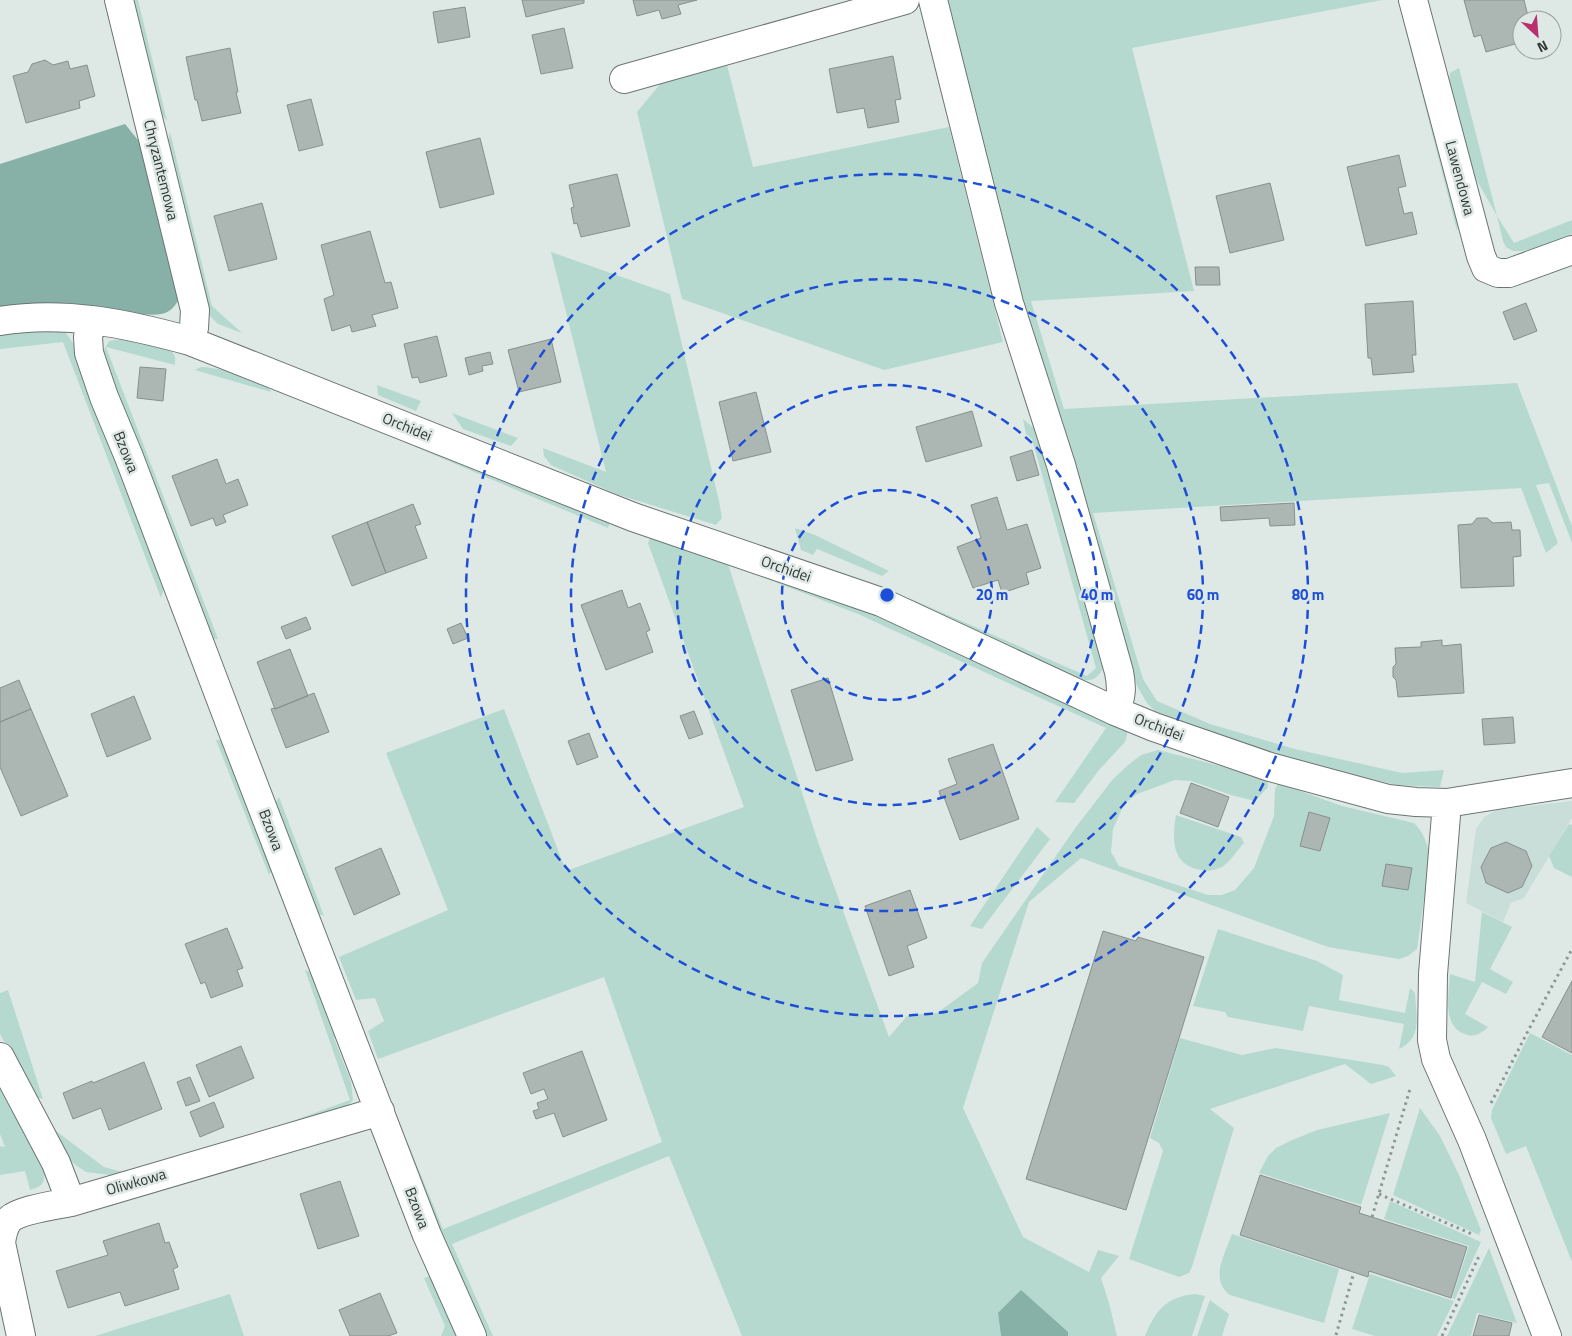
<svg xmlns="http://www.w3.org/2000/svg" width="1572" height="1336" viewBox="0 0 1572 1336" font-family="'Titillium Web',sans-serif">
	<rect width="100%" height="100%" fill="#dee9e6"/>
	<path fill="#caded9" d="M1572,801V818L1524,898L1511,903L1503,922L1466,903L1476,829L1484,817L1497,810Z"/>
	<path fill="#b5d9cf" d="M133,0H138L167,121L158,110Z
		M943,0H1382L1132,48L1194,291L1031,301L1064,409L1517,383L1572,526V543L1549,483L1536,485L1558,543L1546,553L1521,488L1093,513L1143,679L1157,701L1210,724L1295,749L1402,773L1444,770L1440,787L1396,785L1298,761L1207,732L1156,712L1147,703L1137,686L1087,517L1019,302Z
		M1398,0H1403L1458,216L1457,231Z
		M727,65L753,167L949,127L1003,342L884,370L682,299L637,112L661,83Z
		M1459,68L1497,216L1514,243L1572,220V234L1547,245L1523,251H1513L1506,247L1503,241L1497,216L1471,170L1449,81L1450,73Z
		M170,132L212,306L242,333L218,324L207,313L168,141Z
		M551,252L670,294L719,501L722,518L716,525L616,494L551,465L544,456L543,448L606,472Z
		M56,330L66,333L73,343L165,585L161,598L63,342L0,349V333Z
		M128,338C138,341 166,345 173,353C176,356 175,361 175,365L106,347L218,639H211L137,455L102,353L109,341Z
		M201,367C214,367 258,376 267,385C269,386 269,389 271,392L195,370Z
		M377,385L421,401L416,411L378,395Z
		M452,413L518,438L511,446L463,429Z
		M1023,419L1035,429L1041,441L1095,630L1103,669C1097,678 1094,681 1082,680L908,602L909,598L1087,676L1096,668L1032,439L1026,434Z
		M404,442L420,444L610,522L608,528L521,492Z
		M795,528L815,535L889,571L882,576L817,549L813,555L801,550Z
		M655,537L829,595L899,624L1127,730V735L1125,742L1099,770L1074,803L1055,802L1106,728L858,614L728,564L819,845L889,1037L908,1015L937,1013L978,983L982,963L1076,827L1113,779L1127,766L1141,755L1158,750L1267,778L1268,787L1255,801L1231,795L1191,781L1175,780L1137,794L1124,804L1113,829L1111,852L1119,866L1208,895H1222L1235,890L1254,868L1274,816L1275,789L1278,783L1342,806L1414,823C1424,833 1427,843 1430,856L1417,949L1408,956L1399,959L1328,947L1081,858L1029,902L963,1108L1023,1237L1089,1272L1098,1250L1119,1256L1101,1278L1109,1303L1117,1336H1068V1332L998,1313L1001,1336H742L669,1156L452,1244L493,1336H481L412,1169L407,1141L443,1229L662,1142L604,977L378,1059L368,1031L384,1021L375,998L356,1000L339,957L448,910L386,753L504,709L566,871L744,807L648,543L650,538Z
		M222,739L274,865L269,875L216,740Z
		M279,797L324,916L313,912L273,806Z
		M1176,815L1241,837L1244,843C1238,849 1233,858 1226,864C1219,870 1209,872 1201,870C1171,865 1172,839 1176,815Z
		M1569,824L1572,825V877L1554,868L1549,856Z
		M1037,827L1050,839L982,929L970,926Z
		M1482,912L1512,927L1490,969L1513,982L1506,994L1482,982L1465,1014L1488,1027C1484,1032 1475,1037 1468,1035C1441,1029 1449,994 1450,974L1475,982Z
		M1218,929L1317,961L1343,975L1339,1000L1405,1013L1410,988L1415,993C1416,1016 1423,1038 1399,1049L1404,1024L1309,1006L1303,1031L1228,1017L1225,1012L1193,1006Z
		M305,970L315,974L338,1034L334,1038L351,1082L353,1100C338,1118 308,1122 286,1129L279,1126L350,1100Z
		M8,990L43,1099L34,1097L0,1034V993Z
		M1530,1033L1572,1055V1262L1526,1146L1506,1154L1491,1118L1492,1110Z
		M1180,1038L1242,1055L1276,1048L1383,1065L1389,1067L1396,1076L1371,1084L1345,1064L1210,1109L1234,1128L1192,1267L1189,1273L1179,1277L1129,1259L1163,1151L1159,1143L1150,1138Z
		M0,1081L45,1170C44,1183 44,1186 30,1190L25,1171L0,1175V1146L5,1147L0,1134Z
		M1420,1108L1440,1136L1459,1175L1481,1230L1479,1235L1393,1195Z
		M1390,1113L1361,1205L1259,1173L1268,1156L1276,1148L1290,1141L1317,1130Z
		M52,1128L104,1167L119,1171L141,1170L118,1176L86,1172L74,1164L67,1156Z
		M1390,1201L1481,1242L1455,1299L1452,1298L1469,1246L1384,1219Z
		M1232,1234L1339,1269L1324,1323L1230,1295C1209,1279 1225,1254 1232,1234Z
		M1489,1248L1517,1323L1477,1313L1471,1336H1447Z
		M435,1274L462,1336H441L445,1326L424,1278Z
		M1370,1274L1454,1301L1437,1336H1375L1352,1329Z
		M230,1294L244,1336H95Z
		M1195,1294L1205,1296L1192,1336H1145C1156,1310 1166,1297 1195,1294Z
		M1210,1300L1229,1314L1222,1336H1197Z"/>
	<path fill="#87b1a6" d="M125,124L146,150L182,293C177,303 173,312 161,314C144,317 114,309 96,306C64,302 32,302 0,308V164Z
		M1021,1290L1068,1332V1336H1001L998,1313Z"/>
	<path fill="#acb6b3" stroke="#86908d" d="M522,0H584V3L526,17Z
		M633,0H697L678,5L681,14L662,19L659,10L637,16Z
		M1464,0H1524L1529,20H1522V42L1486,52L1481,35L1474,37Z
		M465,7L470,37L438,43L433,12Z
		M564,28L573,68L541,74L532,35Z
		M230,48L238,92H236L241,113L202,121L197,100H195L186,57Z
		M893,56L901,99L895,100L899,122L868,128L864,108L837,113L829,69Z
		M45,60L53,65L68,61L70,69L87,65L95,96L79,101L80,108L26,123L13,76L28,72L32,64Z
		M311,99L323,145L299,151L287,105Z
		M480,138L494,194L440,208L426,152Z
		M1399,155L1406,186L1398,188L1404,214L1412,212L1417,234L1366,246L1347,167Z
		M617,174L630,226L581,237L577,223L574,224L571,208L574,207L569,185Z
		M1270,183L1284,240L1230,253L1216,196Z
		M262,203L277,259L229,271L214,216Z
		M370,231L385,283L391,282L398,308L372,315L376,326L352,332L350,325L332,331L324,299L334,295L321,245Z
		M1195,267H1219L1220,285H1196Z
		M1413,301L1416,355H1412L1414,372L1373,375L1371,358H1368L1365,304Z
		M1526,303L1537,331L1514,340L1503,312Z
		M437,336L447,376L420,383L418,377L412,378L404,344Z
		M551,339L561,382L519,392L508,350Z
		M490,352L493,364L482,366L483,371L469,375L465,358Z
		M140,367L166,369L163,401L137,398Z
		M756,392L771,452L733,461L719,402Z
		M972,411L982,446L926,462L916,427Z
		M1032,450L1039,475L1017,481L1010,457Z
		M217,459L226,484L238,479L248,505L223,515L226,522L216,526L213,518L191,526L172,476Z
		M997,497L1007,530L1027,524L1041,568L1026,573L1029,584L1002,593L998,580L973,588L957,547L981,538L971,505Z
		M1294,503L1295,525L1270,526L1269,518L1221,521L1220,507Z
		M413,504L421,524L415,526L427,558L386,573L367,522Z
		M1477,518H1487L1493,523L1511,522L1512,530H1520L1521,556L1513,557L1514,586L1461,588L1458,525L1472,524Z
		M367,522L386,573L352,586L332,536Z
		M622,590L628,608L640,603L650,630L646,632L653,652L606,670L581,605Z
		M306,617L311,629L286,639L281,627Z
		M461,623L468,638L453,644L447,629Z
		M1442,640V646L1461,644L1464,693L1398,697L1396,680L1393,677V667L1396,664L1395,648L1421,647V642Z
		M290,649L308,696L275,709L257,662Z
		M828,678L853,760L816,771L791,690Z
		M19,680L31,709L0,722V688Z
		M314,693L329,732L286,748L271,709L274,708L275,709Z
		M134,696L151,739L107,757L91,714Z
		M31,709L68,796L21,816L0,767V722Z
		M694,711L703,734L689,739L680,716Z
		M1513,717L1515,743L1484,745L1482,719Z
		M589,733L598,757L577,765L568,741Z
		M993,744L1019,819L960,840L944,797L941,798L939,791L957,784L948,759Z
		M1191,783L1229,797L1218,827L1180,813Z
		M1309,812L1330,818L1320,851L1300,846Z
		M1506,842L1526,851L1532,866L1522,887L1508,893L1486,883L1481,867L1491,848Z
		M381,848L400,894L354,915L335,868Z
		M1386,864L1412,868L1408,890L1382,886Z
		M910,890L927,938L907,946L914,967L889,976L865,906Z
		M227,928L243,968L237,970L243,986L211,998L205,982L201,984L185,944Z
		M1103,931L1136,941L1138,937L1204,957L1126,1210L1026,1179Z
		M1572,981V1053L1542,1037Z
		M241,1046L254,1078L209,1097L196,1065Z
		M582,1051L607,1120L563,1137L554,1113L536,1119L533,1111L539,1109L537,1103L548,1099L544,1089L531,1094L523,1073Z
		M144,1062L162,1109L109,1130L101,1108L73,1119L63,1093L92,1081L93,1083Z
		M190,1077L200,1101L186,1106L177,1082Z
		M214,1102L224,1127L200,1137L190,1112Z
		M1260,1175L1361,1207L1359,1213L1467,1247L1451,1298L1369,1271L1368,1277L1240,1235Z
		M340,1181L359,1236L318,1249L300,1194Z
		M159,1223L165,1243L169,1242L178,1267L173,1269L179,1289L125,1306L120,1292L68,1308L56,1271L108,1255L103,1241Z
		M380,1293L397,1333L388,1336H350L339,1310Z
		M1479,1315L1512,1323L1509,1336H1473Z"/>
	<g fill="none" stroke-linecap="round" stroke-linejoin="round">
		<g stroke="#6c7573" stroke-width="30">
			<path id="minor" d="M119,0L195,310L194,328L190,341
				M933,0L1009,303L1061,465L1119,672C1122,687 1122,697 1115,711
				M1413,0L1481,256L1486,268L1498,273H1509L1572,250
				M624,79L905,0
				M92,320L88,337L89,353L104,397L129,457L234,734L427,1235L472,1336
				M0,321C64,310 128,324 190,341L633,517L881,602L1115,711L1154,727L1270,767L1388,799L1416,802L1447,803L1572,783
				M1447,803L1433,974L1432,1040L1436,1059L1472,1140L1547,1336
				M0,1057L56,1163L71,1202
				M21,1336L1,1243C2,1235 3,1228 8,1221C17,1210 56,1205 71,1202L380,1111"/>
		</g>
		<path stroke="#8e9694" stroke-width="3" stroke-dasharray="2.5 4" stroke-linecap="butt" d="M1491,1103L1528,1031L1572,949
			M1379,1194L1472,1234
			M1372,1217L1410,1089
			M1336,1335L1354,1272
			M1442,1336L1480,1254"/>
		<use href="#minor" stroke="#fff" stroke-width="28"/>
	</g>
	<g fill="none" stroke="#1d4ed8" stroke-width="2.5" stroke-dasharray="9 6">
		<circle cx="887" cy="595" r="105"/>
		<circle cx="887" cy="595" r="210"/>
		<circle cx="887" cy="595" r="316"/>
		<circle cx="887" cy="595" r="421"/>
	</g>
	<g text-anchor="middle" stroke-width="5" stroke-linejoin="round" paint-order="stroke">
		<g font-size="15" fill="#313634" stroke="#dee9e6">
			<text transform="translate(161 170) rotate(76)" y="5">Chryzantemowa</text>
			<text transform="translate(1460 178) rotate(75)" y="5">Lawendowa</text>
			<text transform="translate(407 427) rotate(22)" y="5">Orchidei</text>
			<text transform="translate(126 452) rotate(68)" y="5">Bzowa</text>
			<text transform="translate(786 569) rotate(19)" y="5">Orchidei</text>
			<text transform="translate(1159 727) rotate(21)" y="5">Orchidei</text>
			<text transform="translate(271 830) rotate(69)" y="5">Bzowa</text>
			<text transform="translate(136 1182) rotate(-16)" y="5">Oliwkowa</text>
			<text transform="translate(417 1208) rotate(69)" y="5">Bzowa</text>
		</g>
	</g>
	<circle cx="887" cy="595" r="8" fill="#1d4ed8" stroke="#dee9e6" stroke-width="2.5"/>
	<g font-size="15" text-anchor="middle" font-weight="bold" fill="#1d4ed8" stroke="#dee9e6" stroke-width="5" stroke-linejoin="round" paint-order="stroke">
		<text x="992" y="600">20 m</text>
		<text x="1097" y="600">40 m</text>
		<text x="1203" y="600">60 m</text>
		<text x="1308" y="600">80 m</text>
	</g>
	<g transform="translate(1537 35) rotate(154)"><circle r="24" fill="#dee9e6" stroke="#99a19f"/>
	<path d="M0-4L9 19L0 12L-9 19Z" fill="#b9306e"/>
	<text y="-8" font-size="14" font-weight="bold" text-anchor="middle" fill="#313634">N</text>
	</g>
</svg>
